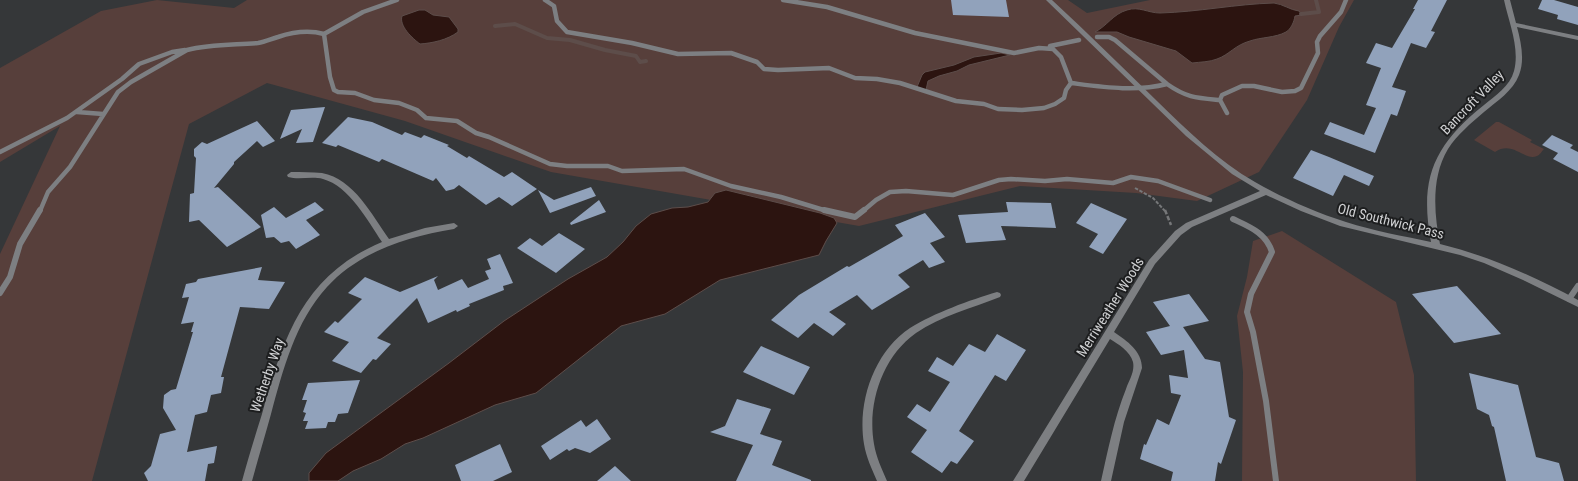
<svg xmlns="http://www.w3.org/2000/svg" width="1578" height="481" viewBox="0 0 1578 481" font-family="'Roboto Condensed',sans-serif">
	<rect width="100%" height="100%" fill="#353739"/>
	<path fill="#573f3b" d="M157,0L234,8L247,0H1068L1087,13L1150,0H1354L1339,27L1307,100L1259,172L1197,201L1136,193L1020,186L859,226L551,172L405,121L267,83L189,124L92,481H0V254L60,126L0,162V68L101,11Z
		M1496,122H1499L1532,140L1530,142L1544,149C1542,151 1540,155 1537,156C1525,162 1513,140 1495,152L1474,140Z
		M1282,231L1396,302L1414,375L1416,481H1242L1243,372L1237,316L1247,277L1253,241Z"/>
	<path fill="#2c1410" stroke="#5d4d4a" d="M1274,3C1283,4 1290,10 1299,11L1302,15L1295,16C1294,22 1291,29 1286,32C1275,38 1261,37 1250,41C1235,45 1229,55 1217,59C1210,62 1200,62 1192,63L1176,51L1129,37L1117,32H1095C1107,26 1113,14 1127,10C1139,6 1148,13 1160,13C1198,12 1236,4 1274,3Z
		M419,10H425L433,15L449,17L458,29V32C447,40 433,43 420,44C412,38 399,26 402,16Z
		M1001,53L1010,55L969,65L957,71L939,76L928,81L926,90L917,87L922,75L925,72L954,65L974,57Z
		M726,190L820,213L834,218L837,223L826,241L819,255L720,280L665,314L621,326L536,393L495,405L423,438L405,444L381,459L353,471L338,481H309V473L326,453L449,363L504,321L568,279L607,257L623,242L636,226L651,214L672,208L688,207L708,202L715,193Z"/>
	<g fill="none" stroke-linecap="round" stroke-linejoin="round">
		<path stroke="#5d4d4a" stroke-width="4" d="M1301,14L1319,12L1316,0
			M495,26L515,24L547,38L570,40L605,50L636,56L640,62L646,61"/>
	</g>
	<path fill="#91a2bb" d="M951,0H1006L1009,17L953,15Z
		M1418,0H1447L1431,31L1435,32L1426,48L1411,43L1392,87L1406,91L1397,116L1391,114L1375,153L1324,134L1330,122L1364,135L1376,108L1366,105L1381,68L1366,63L1376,43L1392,48L1415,9H1413Z
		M1542,0H1554L1578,7V25L1557,19L1558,15L1538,9Z
		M325,107L313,142L296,143L302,129L280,139L291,110Z
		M348,117L372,122L402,135L405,132L421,138L424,135L449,145L447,146L467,158L469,156L504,177L512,172L537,189L512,206L499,197L486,205L459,185L454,189L446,191L436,178L433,181L382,159L379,162L338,145L336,147L322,143Z
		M257,121L275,141L263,147L257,141L234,162V164L214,188L218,187L261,227L227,247L199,220L189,222L190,194L194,193L196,158L194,156V149L202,142L207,144Z
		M1552,135L1573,145L1570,148L1578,152V172L1553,159L1558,153L1542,145Z
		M1311,150L1329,157L1374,176L1369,186L1344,175L1333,196L1293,178Z
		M591,187L596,196L550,213L538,190L554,200Z
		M599,200L606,212L571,225L570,223Z
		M315,202L324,210L306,220L320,235L296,249L289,241L281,243L274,237L266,238L261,215L274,207L286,218Z
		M1006,202L1051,203L1056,228L1001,226L1006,240L966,243L958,215L1008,212Z
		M1091,203L1127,219L1103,254L1089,247L1098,234L1076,223Z
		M925,213L945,237L930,243L945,262L929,268L923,260L898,275L910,287L872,310L857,295L829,312L846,324L833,336L814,323L798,338L771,320L799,295L847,266L849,267L903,236L895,225Z
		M559,233L585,249L556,273L517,248L530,238L542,246Z
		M500,254L513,283L503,286L504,290L469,304L470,306L457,312L456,310L428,323L417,298L377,338L391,344L376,360L373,359L361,373L332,361L349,342L324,332L335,321L338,323L362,299L348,293L365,277L400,292L438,276L434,280L438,290L462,279L468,288L489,279L485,271L491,269L487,259Z
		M262,267L258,280L285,282L269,309L240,307L221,377H224L221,393L211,395L207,412L195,415L187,452L217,446L214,463L208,464L205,481H148L144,473L151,466L160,434L176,430L163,408L164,395L171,390L176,389L193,332H191L194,322L181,324L189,297L182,298L186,284L196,282L198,279Z
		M1457,286L1501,334L1454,343L1412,294Z
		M1189,294L1209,321L1183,327L1205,359L1220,362L1229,417L1236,420L1221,464L1218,462L1215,481H1171L1173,472L1140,459L1144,444L1146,445L1157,419L1169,425L1181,395L1171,393L1169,375L1188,378L1184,350L1161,355L1146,332L1170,326L1153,302Z
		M997,334L1026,350L1006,381L995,375L959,431L974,441L957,464L951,461L942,473L911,452L927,430L907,417L917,404L930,412L950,382L928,371L937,357L953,366L969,344L985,352Z
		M761,346L810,367L794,395L743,372Z
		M1469,373L1518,385L1536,457L1559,463L1564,481H1506L1494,427L1492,426L1489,415L1477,409Z
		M360,380L348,413L338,414L335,422H328L326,428L305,429L308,421H303L306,413L303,412L307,400H302L308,383Z
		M737,399L771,409L760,434L782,441L772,465L811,480V481H736L753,445L710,432L725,426Z
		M597,419L611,439L590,453L575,448L569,451L567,449L550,460L541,446L581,420L586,427Z
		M500,444L512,472L493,481H461L455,465Z
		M615,466L631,481H597Z"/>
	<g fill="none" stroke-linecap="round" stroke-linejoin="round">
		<path stroke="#767779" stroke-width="2" stroke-dasharray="3.5 1.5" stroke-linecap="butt" d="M1135,188L1153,198L1165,211"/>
		<path stroke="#767779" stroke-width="2.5" stroke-dasharray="4.5 2" stroke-linecap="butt" d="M1165,210L1171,225"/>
		<path stroke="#7d7f82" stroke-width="4.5" d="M397,0L363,12L324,34L330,77L334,90L338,92L355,93L374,100L399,103L417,110L426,118L457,121L476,133L489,137L550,164L567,166H608L622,171L684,169L731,186L781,197L827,211
			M545,0L554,6L557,21L567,32L632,43L678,54L731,53L757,62L764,69L778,70L829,68L855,78L877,79L900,83L956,101L984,104L998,109L1022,110L1044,108L1055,104L1064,98L1066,90L1071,83C1103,87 1135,92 1167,84C1187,98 1197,98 1220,100L1227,113
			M783,0L827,7L915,33L1014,53L1039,48L1053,49L1061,57L1071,83
			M1097,37H1109L1115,40L1167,84
			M1050,46L1079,40
			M1220,100L1222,95L1242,86H1254L1282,92L1295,91L1301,88L1318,53L1317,42L1320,36L1341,12L1346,0
			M77,112L103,114
			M0,152L67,118L122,79L139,64L172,52L185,50
			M40,211L48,192L70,167L118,92L131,82L187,50C210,44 234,45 258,43C265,42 271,39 278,37C293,32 309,30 324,34
			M863,211L876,200L890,192L906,191L953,195L999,180L1011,179L1045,181L1067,179L1113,183L1131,177L1158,181L1210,200"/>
		<path stroke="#7d7f82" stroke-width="6" d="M824,210L855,217L864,210
			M1233,219C1250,227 1266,233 1272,252L1251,294L1247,312L1253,332L1266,401L1276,481
			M0,293L10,277L20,244L40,210
			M1569,299L1578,286"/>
		<path fill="#7d7f82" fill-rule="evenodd" d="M1046,0H1052C1088,33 1122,67 1157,101C1187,130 1218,161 1255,182C1283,198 1315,212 1346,222C1374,231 1403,236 1431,242C1419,178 1434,145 1484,105C1495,96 1510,86 1514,71C1520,48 1509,23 1504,0H1510L1516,23L1578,36V40L1517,27C1521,42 1525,60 1519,75C1513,91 1497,101 1484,112C1471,123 1457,135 1448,149C1431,177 1434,214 1440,244C1489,256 1533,276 1578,300V307L1523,280L1484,263L1460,255L1340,226L1301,211L1266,195L1192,227L1181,235L1155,264L1114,332C1127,341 1142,351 1142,368L1124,422L1111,481H1101C1108,450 1114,419 1126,389C1129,380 1135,372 1133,362C1130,351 1118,344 1110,339L1024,481H1013L1149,260L1175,231L1186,223L1260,191L1232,174L1186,136Z
			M291,172C301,172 312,172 322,173C354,179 372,215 389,239L425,228L454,223L458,226L454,229C407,237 360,251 327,287C295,322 283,370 271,414C265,436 258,459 252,481H242C248,459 255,436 262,414C283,338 303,275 382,242C368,221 349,186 323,179C312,176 299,180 288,177L287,175Z
			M997,292L1000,293L1001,295L1000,297C972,308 941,316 916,333C882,357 867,404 874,444C876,457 882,469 887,481H877C872,469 866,457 864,444C857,402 874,352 910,328C934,313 970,300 997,292Z"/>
	</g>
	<g text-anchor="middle" stroke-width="4" stroke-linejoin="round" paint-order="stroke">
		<g font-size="14" fill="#d0d1d3" stroke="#1d1e1f">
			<text transform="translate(1472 102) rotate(-46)" y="5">Bancroft Valley</text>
			<text transform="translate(1391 221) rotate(14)" y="5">Old Southwick Pass</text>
			<text transform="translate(1110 307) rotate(-58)" y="5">Merriweather Woods</text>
			<text transform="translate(267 375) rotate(-71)" y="5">Wetherby Way</text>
		</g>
	</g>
</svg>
